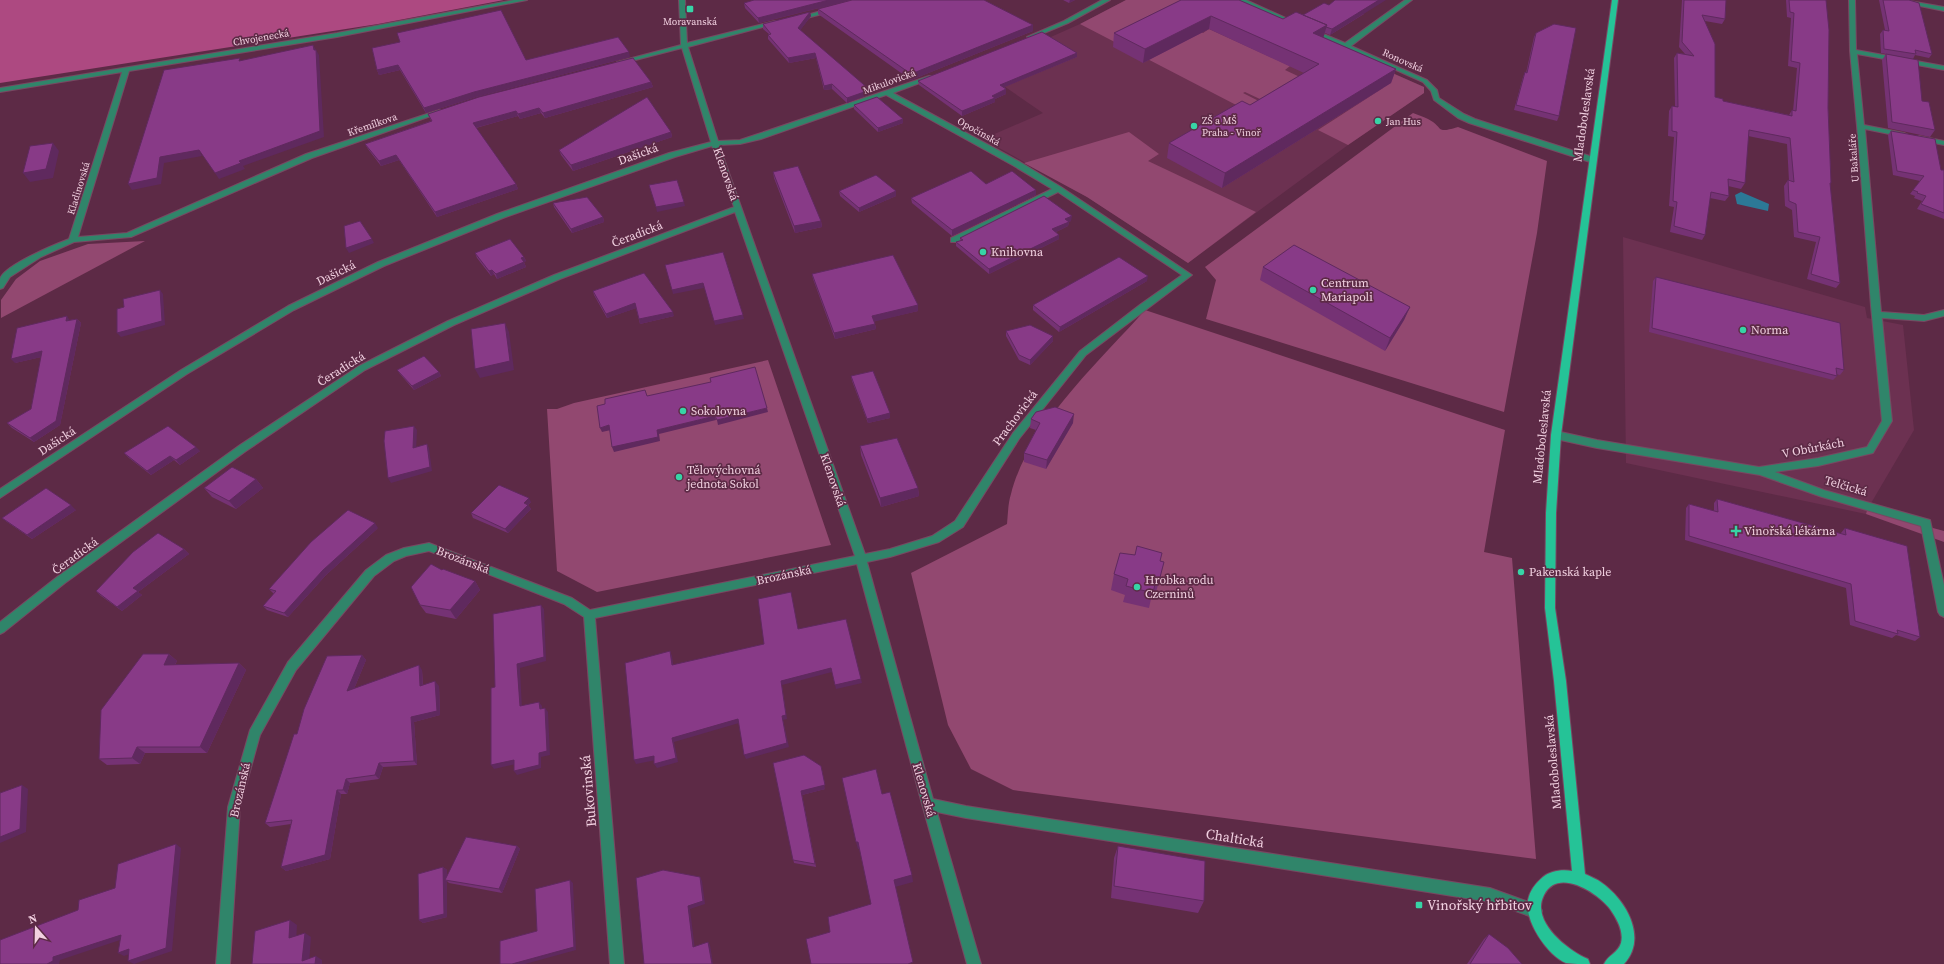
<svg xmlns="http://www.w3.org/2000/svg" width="1944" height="964" viewBox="0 0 1944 964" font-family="'Source Serif 4',serif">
	<rect width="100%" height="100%" fill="#5d2a46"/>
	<path fill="#6c3151" d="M1126,0H1227L1424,87V93L1348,145L1188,263L1087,197L983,139L1043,113L979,69L1080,24Z
		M1623,237L1865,307L1867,318L1903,325L1914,430L1867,510L1866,514L1626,463Z"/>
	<path fill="#924870" d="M1126,0H1227L1424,87V93L1348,145L1318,130L1383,88L1318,51L1175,19L1203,33L1209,29L1290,66L1285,70L1302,78L1262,100L1245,92L1243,93L1290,117L1267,121L1080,24Z
		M1413,113C1418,115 1424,117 1428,119C1445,128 1434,134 1458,127L1547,161L1537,233L1504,412L1206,319L1216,280L1205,267Z
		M1129,132L1159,154L1148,161L1256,212L1188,263L1087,197L1024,163Z
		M145,241L1,318V300L16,279L40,261L88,244Z
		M1145,310L1505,430L1484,552L1512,558L1536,859L1013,790L971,769L948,725L911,573L1007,524C1008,514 1008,503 1011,494C1027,427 1100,361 1145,310Z
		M768,360L831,545L597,592L557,571L547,409H557L574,403Z
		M1867,510L1944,531V542L1866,514Z"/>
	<path fill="#ad4981" d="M0,0H504L378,24L0,83Z"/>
	<path fill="#2c7896" d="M1741,192L1769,204L1768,211L1737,204L1735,195Z"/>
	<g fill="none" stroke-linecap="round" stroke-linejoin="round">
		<g stroke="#784862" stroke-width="2">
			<path id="minor" d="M514,0H527L337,37L129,71L78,237L127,233L306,154L439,110L445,111L312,158L131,237L74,242L41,257L10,277L3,288L0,289C0,286 0,282 0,279C4,265 56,244 69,239L122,72L0,92V88L337,33Z
				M679,0H685L687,43L775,21L778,23L688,47L718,141L740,140L755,135L929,76H933V78L893,93L1020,162L1061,187L1192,275L1086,355L1019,439L963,527L939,542L890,557L867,562L933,799L966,806L1490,888L1540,906L1542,911L1540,916L1535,918L1490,902L966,818L937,812L981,964H967L922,804L857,564L595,618L624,964H610L584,617L564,604L429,551L406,556L394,561L374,576L296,670L260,735L240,807L230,964H216L228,807L250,730L288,662L366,570L386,555L404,548L429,543L572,598L590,610L855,556L735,212L560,279L454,325L365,370L246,451L65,583L4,632L0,634V622L57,577L240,445L359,366L448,321L554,275L734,207L712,146L675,157L503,218L384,266L294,310L187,374L0,498V489L181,370L288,306L378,262L497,214L669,153L711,142L682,48L620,64L617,62L681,45ZM886,95L1014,166L1052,189L951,238V242H957L1058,192L1182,275L1141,304L1080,351L1013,433L955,521L932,536L890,549L865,554L719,145L740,144L761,139Z
				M1102,0H1110L1068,23L1032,38L1027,37L1064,21Z
				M1238,0H1246L1299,24L1294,25Z
				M1405,0H1412L1351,46L1427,80L1437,90L1439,98L1464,114L1475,119L1596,158V162H1590L1469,123L1458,118L1434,100L1431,91L1423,82L1309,31L1314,30L1345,43Z
				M1849,0H1855L1856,50L1944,66V70L1857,54L1864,125L1904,133L1908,135L1904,137L1865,129L1881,312L1924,315L1944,310V316L1924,321L1882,318L1892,421L1873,453L1818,466L1775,472L1824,490L1930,520L1944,585V617L1940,615L1938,612L1921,526L1822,497L1760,475L1597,448L1556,439L1551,435L1556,431L1597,440L1759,467L1818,458L1867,447L1882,421L1871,306L1857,126L1850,51Z
				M1891,0H1904L1944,7V11Z
				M832,8L835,10L834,11L799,20L796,18Z
				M1919,136L1944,141V145L1919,140Z"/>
		</g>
		<g stroke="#784862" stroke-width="2">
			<path id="major" d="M1612,0H1618L1561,435L1556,513L1555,608L1566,681L1585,874C1591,877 1597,879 1602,883C1626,900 1648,938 1624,964H1604C1608,955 1618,953 1621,943C1624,931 1617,919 1610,909C1598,893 1558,867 1544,895C1530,921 1568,951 1588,959L1590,964C1583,964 1572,964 1566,963C1547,955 1524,920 1528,900C1530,890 1536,883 1543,877C1550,871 1562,869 1572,871L1554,681L1545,608L1546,513L1551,435Z"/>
		</g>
		<use href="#minor" fill="#30856a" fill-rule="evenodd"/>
		<use href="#major" fill="#25c397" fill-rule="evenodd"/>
	</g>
	<path fill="#753274" d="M851,0L759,23L745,8L744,3Z
		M1063,0H1075L1069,3Z
		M1181,0L1283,19L1303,15L1329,5L1364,14L1330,35L1325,33L1323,37L1396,69L1391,83L1222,188L1167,158L1169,143L1250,105L1304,73L1209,29L1143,63L1113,47L1114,33Z
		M1682,0H1726L1725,19L1722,24L1705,21L1715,97L1723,101L1789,115L1792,110L1793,111L1797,68L1788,66L1791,18L1787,17L1786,0H1826L1828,108L1831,183L1830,185L1840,283L1836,288L1807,279L1816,242L1794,237L1792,210L1785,206L1784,186L1788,180L1789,181L1787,144L1748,136L1745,183L1741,189L1728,186L1729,196L1725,201L1710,198L1705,235L1702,240L1670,232L1674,207L1669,206L1674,137L1668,136L1669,111L1672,106H1675L1674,58L1677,53L1685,54L1679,47Z
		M1879,0H1909L1932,54L1929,58L1915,55L1913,59L1881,53L1880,34L1883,30H1885Z
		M818,9L1033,25V31L911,80L818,14Z
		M810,12L811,16L800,30L870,94L847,103L832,89L824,90L816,58L789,63L768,39V35L769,34L763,29V24Z
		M1536,33L1559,116L1557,121L1514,110L1523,77L1525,72L1526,73L1534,37Z
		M372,48L526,60L630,57L476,97L426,113L400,70L379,75L377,70Z
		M1077,53V57L1004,87L1006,89V94L995,99V102L962,116L919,85L918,81Z
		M1886,54L1922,101L1935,130L1930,137L1888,128L1882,60Z
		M651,82L653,87L545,118L541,113L520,119L518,116L476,128L516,184L518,189L437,217L399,160L381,166L368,149L365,144L431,121L428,114Z
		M854,105L903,119V123L878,132L854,109Z
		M1891,131L1941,170H1944V219L1917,209L1922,201L1914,198L1915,196L1910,194L1920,181L1893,175L1888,135Z
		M671,132L672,137L573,171L561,155L559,150Z
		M773,172L821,221L822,227L795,233L774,178Z
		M986,184L1036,195L952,236L912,203L911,198Z
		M839,191H896V196L859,212L840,196Z
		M553,203L603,217L604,222L572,233L554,207Z
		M1071,221L1069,222L1068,226L1056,232L1059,235V239L989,274L956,246V242L960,241V238Z
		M475,253L524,257L526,261L524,262L526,267L497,279L494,274L491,276L477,258Z
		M1263,267L1410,307L1404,320L1385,351L1260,280Z
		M812,274L918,305V311L874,321L875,324L876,329L835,339L813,279Z
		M1656,277L1844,370L1840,375L1836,374L1837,376L1833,380L1649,332L1653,281Z
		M1147,281L1059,332L1033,310V305Z
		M593,291L674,316L640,324L636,308L607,318L594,295Z
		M77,319L81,323L60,425L34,442L12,428L7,423L31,409L41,357L15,363L70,320Z
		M1006,331L1053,336V341L1030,365L1019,360L1006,336Z
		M397,370L439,372L441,376L414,390L400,374Z
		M851,376L890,418L868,423L852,381Z
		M1031,419L1073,423L1046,469L1024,462V453L1036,430L1030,428Z
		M860,446L918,488L919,496L881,507L861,455Z
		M200,451L180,465L174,460L151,475L129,458L124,453Z
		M256,479L263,488L236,509L212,497L204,488Z
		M1717,499L1841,534V533L1845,528L1920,637L1915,641L1896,635L1892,638L1850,625L1846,588L1685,540L1686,508L1689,504L1714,511V503Z
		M531,502L528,505L531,509L508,533L473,518L471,513Z
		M76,510L32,539L7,522L2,518Z
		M378,528L326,575L288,617L267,610L263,606L274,594L269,589Z
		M184,549L189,554L138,592L142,595L122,611L101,596L96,591Z
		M1160,561L1164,562L1154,600L1151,599L1149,608L1123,602L1125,595L1111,590L1114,574Z
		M475,581L480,590L456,619L426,613L420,605Z
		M169,654L177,661L175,665L239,663L246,670L207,753H145L140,764L107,765L99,759Z
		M362,655L366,660L354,689L422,670L423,685L439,686L440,715L414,722L417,765L383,767L379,779L350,783L347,794H341L330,859L286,871L281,867L291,824L270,827L265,823L297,734Z
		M773,763L825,789L802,795L816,867L794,863Z
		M517,846L520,849L502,893L449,883L447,881V917L423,923L419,920L443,867L447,870V877Z
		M1118,846L1204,901L1198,913L1111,898L1114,858Z
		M1489,934L1522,964H1467L1484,939Z"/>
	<path fill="#5f295e" d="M829,0H851L759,23L758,18Z
		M1070,0H1075L1069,3Z
		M1379,0H1386L1330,35L1332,29Z
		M810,12L811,16L799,32L798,28Z
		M1211,16L1209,29L1143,63L1145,49Z
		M1033,25V31L911,80V74Z
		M1327,25L1323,39L1313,33Z
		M313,45L319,55L324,137L243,166L245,169L219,179L215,173L314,50Z
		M629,52L630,57L476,97L426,113L424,108L474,92Z
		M815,53L816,58L789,63L788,58Z
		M1077,53V57L1000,89V85Z
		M398,65L400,70L379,75L377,70Z
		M1396,69L1391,83L1222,188L1225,173Z
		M651,82L653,87L545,118L543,113Z
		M832,84V89L824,90V86Z
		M1006,89V94L995,99V102L962,116V111Z
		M870,90V94L847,103V98Z
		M539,108L541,113L520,119L518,114Z
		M516,111L518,116L475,128L473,123Z
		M903,119V123L878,132V128Z
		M671,132L672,137L573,171L571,165Z
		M53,143L59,151L53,178L30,182L23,173Z
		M199,150L202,156L164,163L161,184L132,190L128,184L160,157Z
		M396,155L399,160L381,166L379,161Z
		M516,184L518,189L437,217L435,212Z
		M1036,190V195L952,236V230Z
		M896,191V196L859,212V208Z
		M684,202L685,206L657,212L656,207Z
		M1072,216L1071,221L1069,222L1068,226L1052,234V229L1065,219Z
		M603,217L604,222L572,233L571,229Z
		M821,221L822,227L795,233L794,226Z
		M1059,235V239L989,274V269Z
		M372,239L374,243L349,253L346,248Z
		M524,257L526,261L523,263L521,258Z
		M524,262L526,267L497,279L496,274Z
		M492,270L494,274L491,276L489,271Z
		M1148,276L1147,281L1059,332L1060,327Z
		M703,283L704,288L673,294L672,290Z
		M160,290L163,294L165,325L121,337L117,333Z
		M635,303L637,308L607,318L606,314Z
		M918,305V311L873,322L872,316Z
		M1410,307L1404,320L1385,351L1390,338Z
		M673,312L674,316L640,324L639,319Z
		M743,315L744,319L715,325L714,321Z
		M67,316L70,321H66Z
		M77,319L81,323L60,425L34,442L30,438Z
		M505,323L509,332L514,370L480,378L475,369Z
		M875,324L876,329L835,339L834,333Z
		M1053,336V341L1030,365V360Z
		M42,351L46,356L15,363L11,359Z
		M439,372L441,376L414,390L412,386Z
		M767,408L768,412L718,425L717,420Z
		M890,413V418L868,423L867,419Z
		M1074,414L1073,423L1046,469L1047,460Z
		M715,416L716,420L659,434L660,441L614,452L612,447L657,430Z
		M609,425L611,430L602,432L600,428Z
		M414,426L417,430L416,452L413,448Z
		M427,444L429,448L432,471L391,483L388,478Z
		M196,447L200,451L180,465L176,460Z
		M170,456L174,460L151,475L147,471Z
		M256,479L263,488L236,509L229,501Z
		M918,488L919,496L881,507L880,498Z
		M529,498L531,502L528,505L531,509L508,533L505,529Z
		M71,505L76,510L32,539L27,535Z
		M375,523L378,528L326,575L288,617L284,613L323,570Z
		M184,549L189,554L138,592L142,595L122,611L117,607L133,588Z
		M475,581L480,590L456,619L450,610Z
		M541,605L544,609L546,661L520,668L522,710L520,706L517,664Z
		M670,651L672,656L674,669L672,665Z
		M169,654L177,661L171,671L164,665Z
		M362,655L366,660L351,696L347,691Z
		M239,663L246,670L207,753L200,747Z
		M419,665L422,670L423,690L420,686Z
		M831,668L832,672L782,685L787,719L783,720L789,747L746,759L744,755L782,716L781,681Z
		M861,679L862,683L836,689L835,685Z
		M435,681L439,686L440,715L414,722L417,765L414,761L411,717Z
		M539,702L542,706V713L540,709Z
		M545,708L548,712L550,755L541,757V768L517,775L514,771L539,753Z
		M738,719L739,723L674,742L678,762L657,768L654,764L672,738Z
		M137,747L145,753L140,764L132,758Z
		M654,756L656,760L636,764L634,760Z
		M514,760L516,764L494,769L491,765Z
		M379,763L383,767L379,779L375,775Z
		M822,770L825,789L802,795L816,867L801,791Z
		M346,779L350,783L347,794L343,790Z
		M22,785L28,789L26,832L0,843V837Z
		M337,790L341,794L330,859L286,871L281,867Z
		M856,842H858L860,849H858Z
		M176,844L181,848L172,951L134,964L128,961Z
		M517,846L520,849L502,893L499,889Z
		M443,867L447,870V880H445L447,881V917L423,923L419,920Z
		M912,875L913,882L895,887L894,880Z
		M700,877L702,881L705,904L690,909L695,950L693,947L688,906Z
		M570,880L573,883L576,950L525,964H512L574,947Z
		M290,920L297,925L296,942L289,938Z
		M305,933L311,937L309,964L302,961Z
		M121,935L126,938L60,960L59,964H47L53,957Z
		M708,942L710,945L713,964H712Z
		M129,949L135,952L124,956L118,953Z
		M316,956L322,960V964H315Z"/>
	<path fill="#883a87" stroke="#5f295e" d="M754,0H829L758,18L744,3Z
		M852,0H984L1033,25L911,74L818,9Z
		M1181,0H1239L1283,19L1296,12L1327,25L1313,33L1396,69L1225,173L1169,143L1242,101L1250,105L1319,64L1211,16L1145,49L1114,33Z
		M1335,0H1379L1332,29L1326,27L1327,25L1303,15L1324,3L1329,5Z
		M1684,0H1726L1725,19L1702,15L1715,44V97L1723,99V101L1792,116V110L1796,111L1800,63L1791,61L1794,13L1790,12L1789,0H1826L1829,30L1828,108L1831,183H1830L1840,283L1811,274L1820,237L1798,232L1796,204L1789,201L1788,180L1794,182L1790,138L1749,130L1745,183L1728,179L1729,196L1711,192L1705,235L1674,226L1677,202L1673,201L1677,132L1672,131V106L1678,107L1677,53L1694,56L1682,42Z
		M1883,0H1909L1919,3L1932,54L1915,50L1916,54L1884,49L1883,30L1889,31Z
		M501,10L526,60L618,37L629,52L474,92L424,108L398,65L377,70L372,48L400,42L397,33Z
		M810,12L798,28L870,90L847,98L832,84L824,86L815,53L788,58L768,35L771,34L763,24Z
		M1554,24L1576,28L1559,116L1516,105L1525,72L1527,73L1536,33Z
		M1042,32L1077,53L1000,85L1006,89L992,96L995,98L962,111L918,81Z
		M313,45L314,50H316L320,131L239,161L241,163L215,173L199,150L160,157L157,178L128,184L164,70L240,58L239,61Z
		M1886,54L1918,60L1922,101L1929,102L1935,130L1892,122Z
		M633,58L651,82L543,113L539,108L518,114L516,111L473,123L516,184L435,212L396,155L379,161L365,144L432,121L428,114L479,97Z
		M647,97L671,132L571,165L559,150Z
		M877,97L903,119L878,128L854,105Z
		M1891,131L1935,139L1941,170H1944V213L1921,204L1926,196L1917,193L1918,192L1913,190L1924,176L1897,171Z
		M53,143L46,169L23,173L30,146Z
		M798,166L821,221L794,226L773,172Z
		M971,171L986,184L1012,171L1036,190L952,230L911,198Z
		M876,175L896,191L859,208L839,191Z
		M677,180L684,202L656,207L649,185Z
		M1044,196L1072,216L1065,219L1069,222L1052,229L1059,235L989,269L956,242L963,240L960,238Z
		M587,197L603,217L571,229L553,203Z
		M360,221L372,239L346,248L344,226Z
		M510,239L524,257L521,258L524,262L496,274L492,270L489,271L475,253Z
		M1294,245L1410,307L1390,338L1263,267Z
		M723,252L743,315L714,321L703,283L672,290L665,265Z
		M893,255L918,305L872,316L875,324L834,333L812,274Z
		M1119,257L1148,276L1060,327L1033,305Z
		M644,273L673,312L639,319L635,303L606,314L593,291Z
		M1656,277L1840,323L1844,370L1836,368L1837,376L1652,328Z
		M160,290L162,321L117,333V309L124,307L123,299Z
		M67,316L66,321L77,319L56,421L30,438L7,423L31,409L42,351L11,359L17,328Z
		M505,323L510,361L475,369L471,329Z
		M1030,325L1053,336L1030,360L1019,355L1006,331Z
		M424,356L439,372L412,386L397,370Z
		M755,367L767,408L717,420L715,416L657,430L658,437L612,447L609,425L600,428L597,406L605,404V399L645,390L647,396L711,382L710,378Z
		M873,371L890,413L867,419L851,376Z
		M1055,407L1074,414L1047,460L1024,453L1040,423L1031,419L1036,412Z
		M168,426L196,447L176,460L170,456L147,471L124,453Z
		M414,426L413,448L427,444L430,467L388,478L384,441L385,431Z
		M897,438L918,488L880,498L860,446Z
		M232,467L256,479L229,501L204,488Z
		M499,485L529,498L524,503L528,505L505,529L471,513Z
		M46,488L71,505L27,535L2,518Z
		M1717,499L1846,535L1845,528L1907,546L1920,637L1897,630L1898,634L1855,621L1851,584L1689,536V504L1718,512Z
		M348,510L375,523L323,570L284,613L263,606L276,591L269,589L311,542Z
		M158,533L184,549L133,588L138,591L117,607L96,591L133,552Z
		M1137,546L1162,553L1160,561L1164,562L1158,585L1155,584L1153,593L1126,586L1128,579L1114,574L1120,553L1135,555Z
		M431,564L442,570L443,569L475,581L450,610L420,605L411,587Z
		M791,592L798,629L846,619L861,679L835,685L831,668L781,681L786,715L782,716L787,743L744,755L738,719L672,738L676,758L654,764V756L634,760L625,663L670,651L672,665L764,644L758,599Z
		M541,605L544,657L517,664L520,706L539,702L540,709L545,708L547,751L539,753V765L514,771V760L491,765V688L495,687L493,614Z
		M143,654H169L164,665L239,663L200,747H137L132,758L99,759L101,710Z
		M362,655L347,691L419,665L420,686L435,681L437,711L411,717L414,761L379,763L375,775L346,779L343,790H337L325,855L281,867L292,820L265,823L294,734H297L304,709L327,656Z
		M804,755L821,766L825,785L801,791L815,864L793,860L773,763Z
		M876,769L882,794L890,792L912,875L894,880L913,962L908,964H811L806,939L830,932L828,917L871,904L858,842H856L842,778Z
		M22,785L20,829L0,837V793Z
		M466,837L517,846L499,889L445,880Z
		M176,844L166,948L128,961L129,949L118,953L121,935L53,957V961L47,964H0V940L78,910L79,900L115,888L118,864Z
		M1118,846L1205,861L1204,901L1114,886Z
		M443,867L444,914L419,920L418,874Z
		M663,870L700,877L703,901L688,906L693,947L708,942L712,964H644L636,878Z
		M570,880L574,947L512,964H500V941L537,931L535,889Z
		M290,920L289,938L305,933L302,961L316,956L315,964H252L255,931Z
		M1489,934L1508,948L1522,964H1470Z"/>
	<g fill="#37d4a6" stroke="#5d2a46" stroke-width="1.5">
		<rect x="686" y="5" width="8" height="8" rx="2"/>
		<circle cx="1378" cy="121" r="4"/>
		<circle cx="1194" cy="126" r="4"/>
		<circle cx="983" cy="252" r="4"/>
		<circle cx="1313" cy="290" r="4"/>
		<circle cx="1743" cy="330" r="4"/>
		<circle cx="683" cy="411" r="4"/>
		<circle cx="679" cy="477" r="4"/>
		<path d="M1734 525h4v4h4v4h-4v4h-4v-4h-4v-4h4z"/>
		<circle cx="1521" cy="572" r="4"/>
		<circle cx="1137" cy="587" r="4"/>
		<rect x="1415" y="901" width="8" height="8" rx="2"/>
	</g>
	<g text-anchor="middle" stroke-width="3.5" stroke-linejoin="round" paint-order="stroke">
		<g font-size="10" fill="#f1d0e0" stroke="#5d2a46" text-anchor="start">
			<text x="690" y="25" text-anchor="middle">Moravanská</text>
			<text x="1202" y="124">ZŠ a MŠ<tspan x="1202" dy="12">Praha - Vinoř</tspan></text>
			<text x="1386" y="125">Jan Hus</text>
		</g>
		<g font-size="10" fill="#f1d0e0" stroke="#5d2a46">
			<text transform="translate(261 37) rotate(-10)" y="4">Chvojenecká</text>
			<text transform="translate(1403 60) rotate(24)" y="4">Ronovská</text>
			<text transform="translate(889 81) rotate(-20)" y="4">Mikulovická</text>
			<text transform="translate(372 124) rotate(-19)" y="4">Křemílkova</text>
			<text transform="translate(979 131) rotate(29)" y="4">Opočínská</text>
			<text transform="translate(1853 158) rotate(-94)" y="4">U Bakaláře</text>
			<text transform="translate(78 188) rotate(-73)" y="4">Kladinovská</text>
		</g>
		<g font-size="12" fill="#f1d0e0" stroke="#5d2a46">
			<text transform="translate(1584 115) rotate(-82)" y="4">Mladoboleslavská</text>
			<text transform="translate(638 154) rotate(-20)" y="4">Dašická</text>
			<text transform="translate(726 174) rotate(71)" y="4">Klenovská</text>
			<text transform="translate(637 234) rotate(-21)" y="4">Čeradická</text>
			<text transform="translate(336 273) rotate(-26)" y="4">Dašická</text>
			<text transform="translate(341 369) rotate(-32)" y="4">Čeradická</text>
			<text transform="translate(1015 418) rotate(-53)" y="4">Prachovická</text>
			<text transform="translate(1542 437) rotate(-84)" y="4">Mladoboleslavská</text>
			<text transform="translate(57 441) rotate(-33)" y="4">Dašická</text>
			<text transform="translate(1813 448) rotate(-11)" y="4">V Obůrkách</text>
			<text transform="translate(833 480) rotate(71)" y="4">Klenovská</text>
			<text transform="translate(1846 486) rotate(16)" y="4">Telčická</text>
			<text transform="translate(75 556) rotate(-36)" y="4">Čeradická</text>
			<text transform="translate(463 560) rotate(21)" y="4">Brozánská</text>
			<text transform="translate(784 575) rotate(-12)" y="4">Brozánská</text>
			<text transform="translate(1553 762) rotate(-95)" y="4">Mladoboleslavská</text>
			<text transform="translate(240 790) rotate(-77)" y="4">Brozánská</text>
			<text transform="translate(924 790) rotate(74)" y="4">Klenovská</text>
		</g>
		<g font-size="12" fill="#f1d0e0" stroke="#5d2a46" text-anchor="start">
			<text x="991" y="256">Knihovna</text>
			<text x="1321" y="287">Centrum<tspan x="1321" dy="14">Mariapoli</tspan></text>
			<text x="1751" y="334">Norma</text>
			<text x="691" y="415">Sokolovna</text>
			<text x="687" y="474">Tělovýchovná<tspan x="687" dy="14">jednota Sokol</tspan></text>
			<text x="1744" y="535">Vinořská lékárna</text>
			<text x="1529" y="576">Pakenská kaple</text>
			<text x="1145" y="584">Hrobka rodu<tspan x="1145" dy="14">Czerninů</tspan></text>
		</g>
		<g font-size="14" fill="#f1d0e0" stroke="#5d2a46">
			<text transform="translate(588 791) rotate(-95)" y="5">Bukovinská</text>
			<text transform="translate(1235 838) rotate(9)" y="5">Chaltická</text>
		</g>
		<g font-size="14" fill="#f1d0e0" stroke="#5d2a46" text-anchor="start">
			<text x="1427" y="910">Vinořský hřbitov</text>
		</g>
	</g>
	<g transform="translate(36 928) rotate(340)" stroke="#5d2a46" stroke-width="3" paint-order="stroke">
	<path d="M0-3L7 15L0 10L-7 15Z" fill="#f1d0e0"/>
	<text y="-6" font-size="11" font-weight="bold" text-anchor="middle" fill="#f1d0e0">N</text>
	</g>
</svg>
